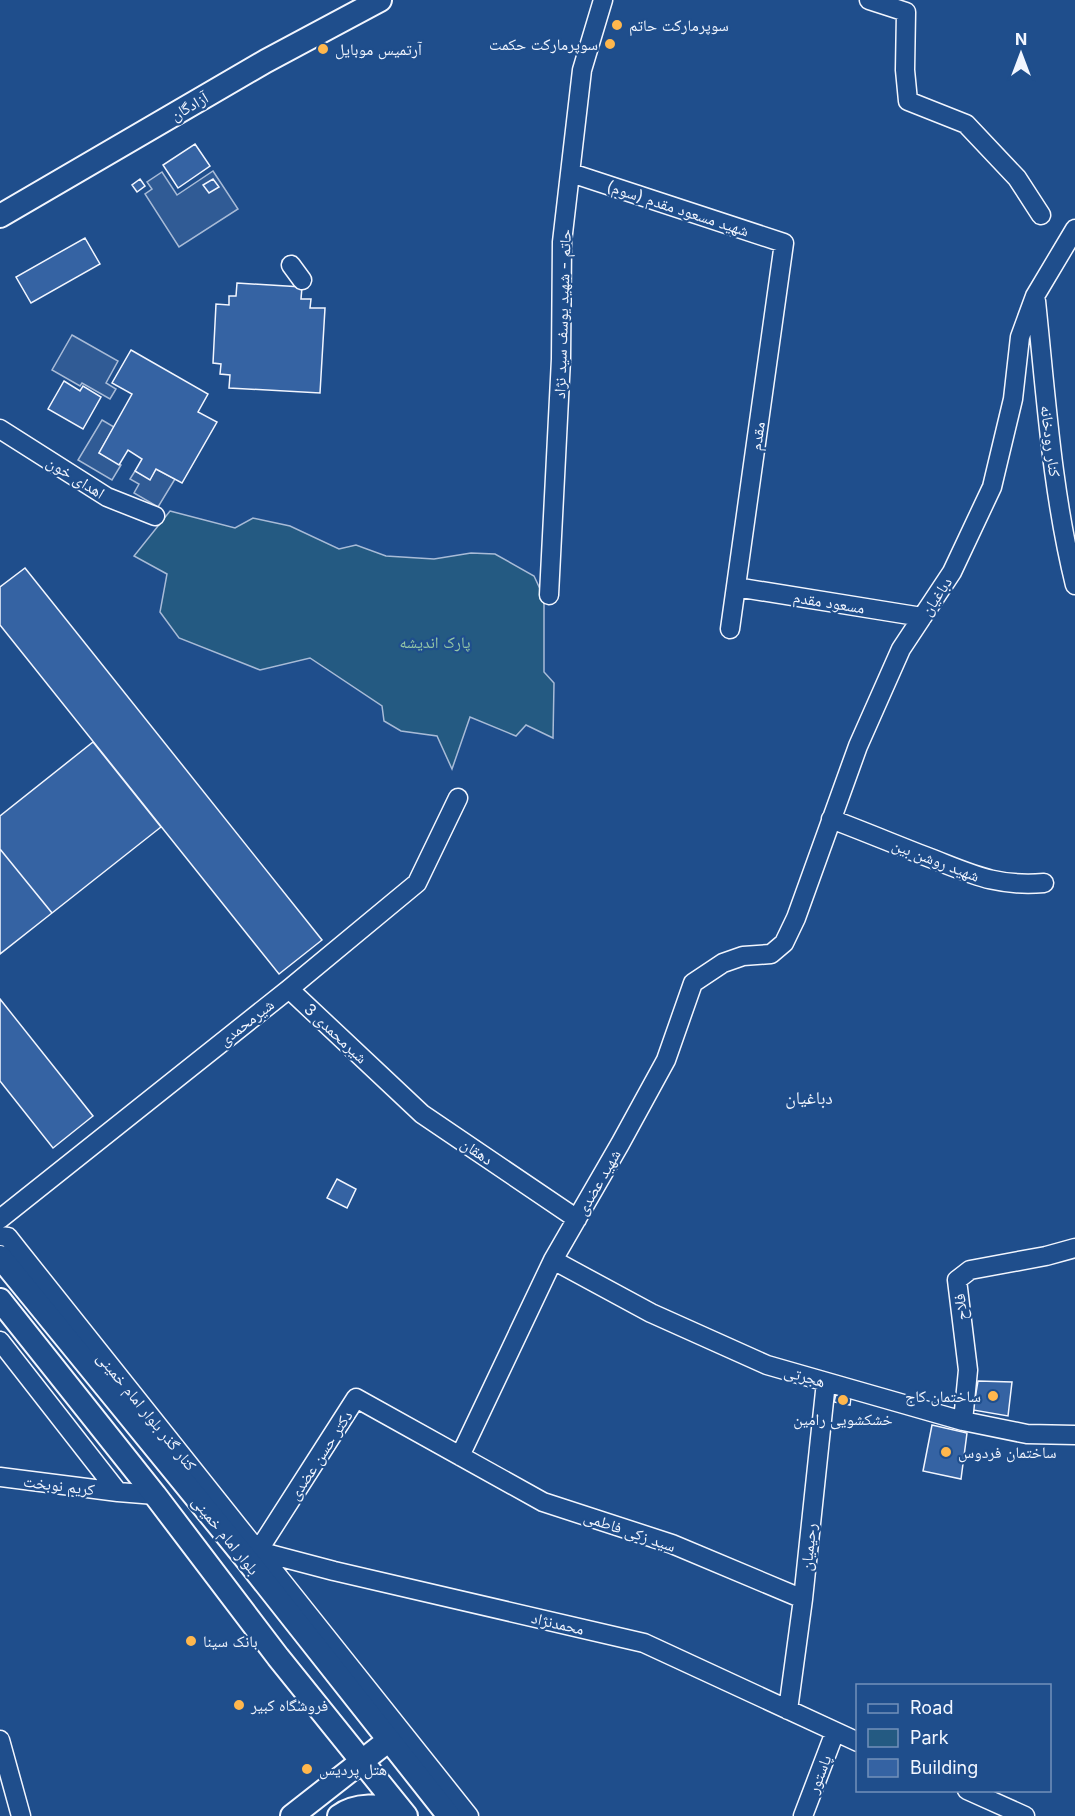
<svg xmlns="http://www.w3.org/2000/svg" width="1075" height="1816" viewBox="0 0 1075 1816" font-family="Inter,'Noto Naskh Arabic',sans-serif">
	<rect width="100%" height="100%" fill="#1f4e8c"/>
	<path fill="#245a82" stroke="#a8bbd7" stroke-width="1.5" d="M170,511L235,528L253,518L290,526L339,549L356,545L386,556L434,559L471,553L495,554L534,576L541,591L544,604V672L554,683L553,738L526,725L516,736L470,717L452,769L437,736L401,731L384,721L382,706L310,658L260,670L179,638L160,612L167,574L134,556Z"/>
	<path fill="#305b95" stroke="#a8bbd7" stroke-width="1.5" d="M213,171L238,209L179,247L145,194L152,189L147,182L162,172L177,195Z
		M72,335L118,361L106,383L116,389L110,399L82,383L80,386L52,370Z
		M102,420L114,427L99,453L121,465L112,480L78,460Z
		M156,469L175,479L158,507L134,493L139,484L130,479L135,471L150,479Z"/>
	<path fill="#3563a3" stroke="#f2f6ff" stroke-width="1.5" d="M195,144L210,166L178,188L163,165Z
		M140,179L145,186L137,192L132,185Z
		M213,179L219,187L209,193L203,185Z
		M85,238L100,264L31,303L16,277Z
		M237,283L302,287L301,299H311L310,308H325L320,393L229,388L230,375L220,374L221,364L213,363L216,304L229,305V296H236Z
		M131,350L208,394L198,412L217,422L182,483L156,469L150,480L135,471L142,459L128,450L119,465L99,453L132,394L112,383Z
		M64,381L80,391L83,386L101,397L83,429L48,409Z
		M25,568L322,940L279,974L0,625V587Z
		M93,742L161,827L52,913L0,849V816Z
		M0,849L52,913L0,954Z
		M0,999L93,1116L53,1148L0,1081Z
		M337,1179L356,1189L347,1208L327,1198Z
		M978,1381L1012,1382L1008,1416L973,1410Z
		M836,1394L851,1397L850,1405L834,1402Z
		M932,1425L967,1433L961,1479L923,1471Z"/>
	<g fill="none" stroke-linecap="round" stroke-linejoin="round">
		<g stroke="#f2f6ff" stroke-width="21">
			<path id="minor" d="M869,0L906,12L905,70L908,101L966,124L1017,178L1041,215
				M571,173L784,243L730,629
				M291,265L302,280
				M1036,301C1046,396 1052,492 1075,585
				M0,429L107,497L155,516
				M736,587L922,617
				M549,595L561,359L562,242L582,70L603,0
				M831,819C863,831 894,844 925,856C970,873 994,887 1044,883
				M289,989L422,1114L577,1219
				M0,1219L289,989L417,883L458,798
				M0,1236L8,1237L19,1251L469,1816
				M553,1260L651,1313L767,1365L963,1421L1027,1434L1075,1435
				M0,1341L118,1492
				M963,1421L968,1370L957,1280L970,1270L1046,1256L1075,1248
				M460,1456L553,1260L620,1144L666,1060L693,983L723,963L743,956L771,954L784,943L796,918L858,746L901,649L952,572L992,487L1013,399L1020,337L1035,296L1075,229
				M0,1477L118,1492L155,1495
				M258,1551L356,1398L543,1502L672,1544L803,1599
				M255,1553L258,1551L334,1571L644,1643L858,1742
				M788,1710L803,1599L826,1382
				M0,1740L21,1816
				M967,1790L1025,1816
				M803,1816L835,1732"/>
		</g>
		<g stroke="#f2f6ff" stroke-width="26">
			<path id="major" d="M0,216L266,61L380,0
				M0,1257L247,1560L449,1816
				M0,1300L155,1495L278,1657L406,1816
				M292,1816L389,1740
				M339,1816C356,1803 381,1806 400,1809"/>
		</g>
		<use href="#minor" stroke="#1f4e8c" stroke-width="18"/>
		<use href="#major" stroke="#1f4e8c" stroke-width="22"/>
	</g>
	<g fill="#ffb74d" stroke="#1f4e8c" stroke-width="2">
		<circle cx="617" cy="25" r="6"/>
		<circle cx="610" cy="44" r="6"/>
		<circle cx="323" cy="49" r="6"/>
		<circle cx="993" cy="1396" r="6"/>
		<circle cx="843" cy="1400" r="6"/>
		<circle cx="946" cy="1452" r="6"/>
		<circle cx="191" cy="1641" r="6"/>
		<circle cx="239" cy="1705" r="6"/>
		<circle cx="307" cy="1769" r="6"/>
	</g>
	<g text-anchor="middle" stroke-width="4.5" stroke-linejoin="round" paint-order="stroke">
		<g font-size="16" fill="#f2f6ff" stroke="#1f4e8c" text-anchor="start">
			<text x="629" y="31">سوپرمارکت حاتم</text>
			<text x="598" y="50" text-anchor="end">سوپرمارکت حکمت</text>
			<text x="335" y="55">آرتمیس موبایل</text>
			<text x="981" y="1402" text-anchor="end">ساختمان کاج</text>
			<text x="843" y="1425" text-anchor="middle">خشکشویی رامین</text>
			<text x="958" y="1458">ساختمان فردوس</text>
			<text x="203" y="1647">بانک سینا</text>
			<text x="251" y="1711">فروشگاه کبیر</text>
			<text x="319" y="1775">هتل پرديس</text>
		</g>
		<g font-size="16" fill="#f2f6ff" stroke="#1f4e8c">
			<text transform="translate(189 106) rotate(-30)" y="6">آزادگان</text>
			<text transform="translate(678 208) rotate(18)" y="6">شهید مسعود مقدم (سوم)</text>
			<text transform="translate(562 314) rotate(-88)" y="6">حاتم - شهید یوسف سید نژاد</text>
			<text transform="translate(757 436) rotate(-82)" y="6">مقدم</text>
			<text transform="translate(1051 441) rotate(83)" y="6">کنار رودخانه</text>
			<text transform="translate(76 477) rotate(32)" y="6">اهدای خون</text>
			<text transform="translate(936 596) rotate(-56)" y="6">دباغیان</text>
			<text transform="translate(829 602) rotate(9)" y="6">مسعود مقدم</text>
			<text transform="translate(936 860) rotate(21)" y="6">شهید روشن بین</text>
			<text transform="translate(246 1022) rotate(-38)" y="6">شیرمحمدی</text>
			<text transform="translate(336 1033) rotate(43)" y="6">شیرمحمدی 3</text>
			<text transform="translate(477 1151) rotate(34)" y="6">دهقان</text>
			<text transform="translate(598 1182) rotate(-60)" y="6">شهید عضدی</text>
			<text transform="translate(960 1307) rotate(-96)" y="6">فلاح</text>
			<text transform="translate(805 1376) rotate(16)" y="6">هجرتی</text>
			<text transform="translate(147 1411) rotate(51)" y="6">کنار گذر بلوار امام خمینی</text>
			<text transform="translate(320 1455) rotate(-57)" y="6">دکتر حسن عضدی</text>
			<text transform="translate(59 1485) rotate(7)" y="6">کریم نوبخت</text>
			<text transform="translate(630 1531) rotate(19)" y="6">سید زکی فاطمی</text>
			<text transform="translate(226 1535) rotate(51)" y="6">بلوار امام خمینی</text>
			<text transform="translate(808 1547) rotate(-84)" y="6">رحیمیان</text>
			<text transform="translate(558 1623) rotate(13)" y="6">محمدنژاد</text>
			<text transform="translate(819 1774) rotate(-69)" y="6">پاستور</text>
		</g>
		<g font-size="16" fill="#97c8a6" stroke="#1f4e8c">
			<text x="435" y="648">پارک اندیشه</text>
		</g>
		<g font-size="18" fill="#f2f6ff" stroke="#1f4e8c">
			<text x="809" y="1104">دباغیان</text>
		</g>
	</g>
	<rect x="856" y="1684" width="195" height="108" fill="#1f4e8c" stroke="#7391ba" stroke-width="1.5"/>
	<rect x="868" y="1704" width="30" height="9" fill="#1f4e8c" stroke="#7391ba" stroke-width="1.5"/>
	<text x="910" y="1714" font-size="18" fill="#f2f6ff">Road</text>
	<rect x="868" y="1729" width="30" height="18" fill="#245a82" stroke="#7391ba" stroke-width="1.5"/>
	<text x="910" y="1744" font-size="18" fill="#f2f6ff">Park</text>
	<rect x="868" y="1759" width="30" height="18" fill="#3563a3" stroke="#7391ba" stroke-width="1.5"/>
	<text x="910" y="1774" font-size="18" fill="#f2f6ff">Building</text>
	<g transform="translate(1021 54)" stroke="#1f4e8c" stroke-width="4.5" paint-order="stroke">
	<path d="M0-4.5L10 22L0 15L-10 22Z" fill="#f2f6ff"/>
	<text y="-9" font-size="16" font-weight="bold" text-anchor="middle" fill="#f2f6ff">N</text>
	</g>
</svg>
